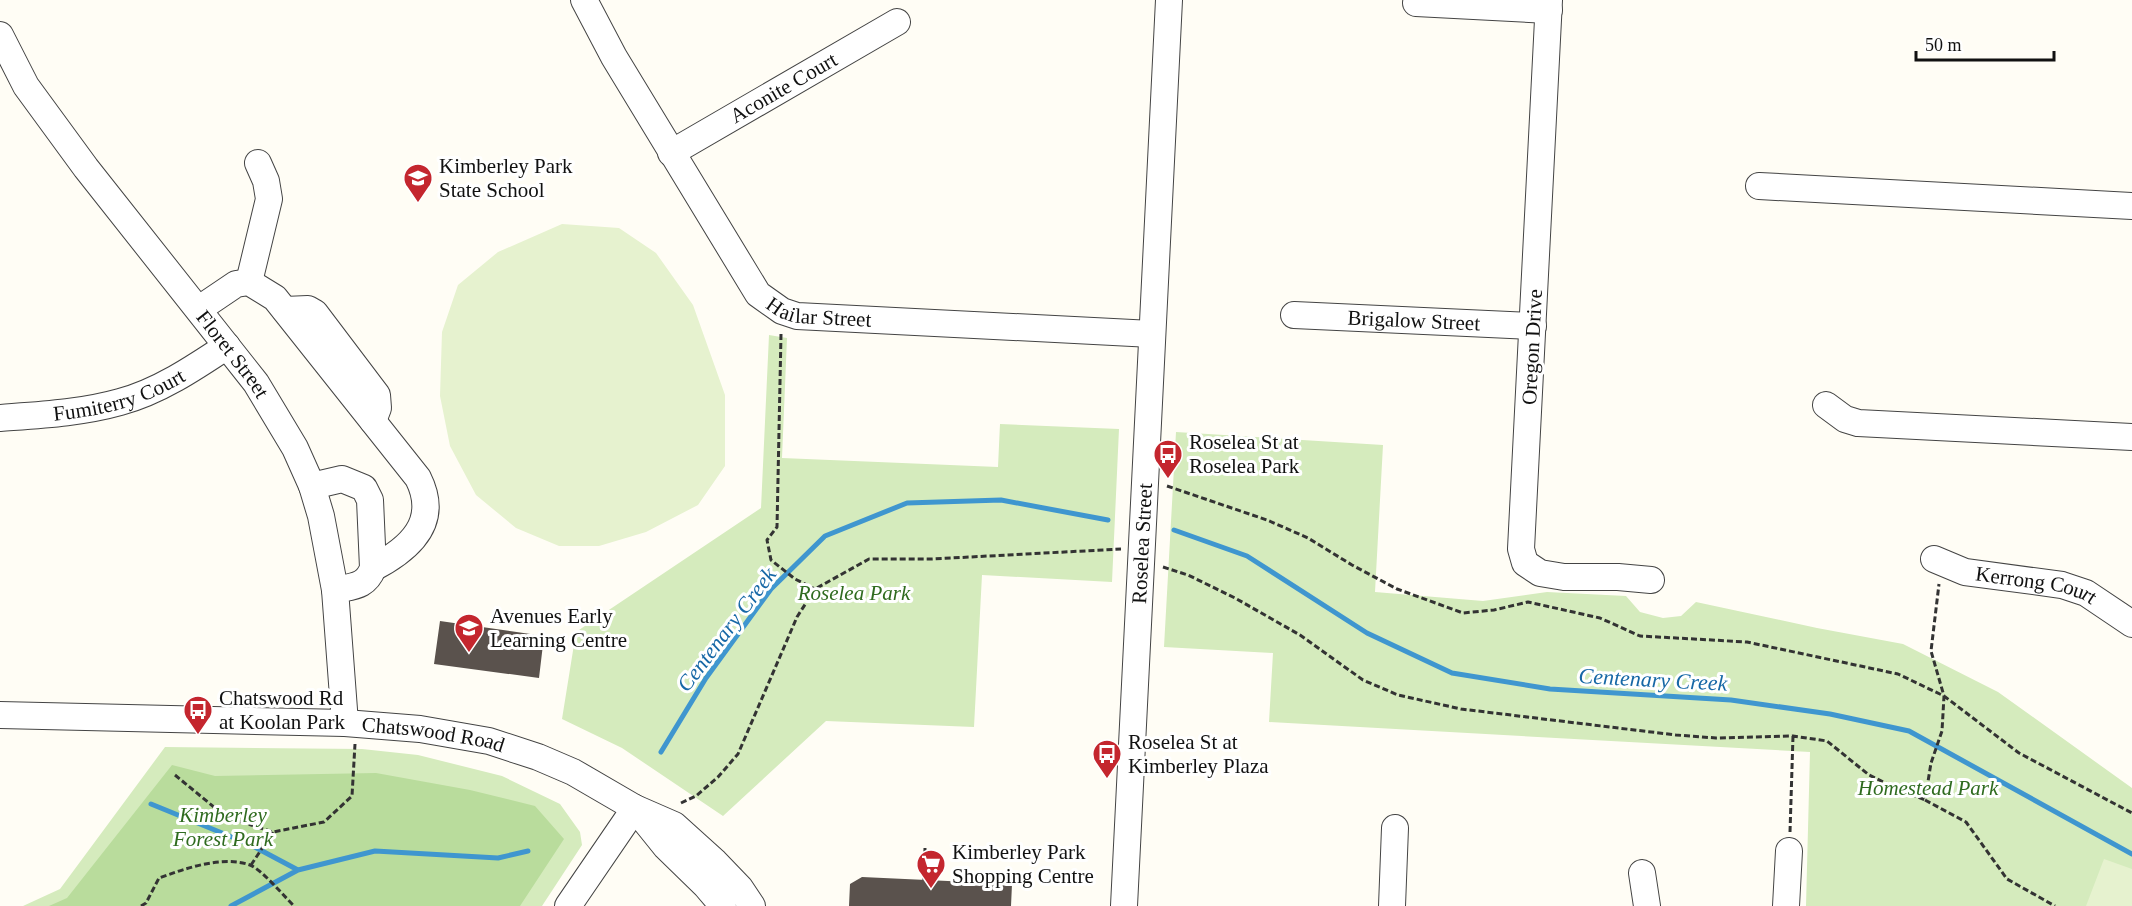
<svg xmlns="http://www.w3.org/2000/svg" width="2132" height="906" viewBox="0 0 2132 906" font-family="Georgia,serif">
	<rect width="100%" height="100%" fill="#fffdf5"/>
	<path fill="#d5ebbd" d="M769,335L787,338L782,458L998,467L1000,424L1119,429L1112,582L982,575L974,727L826,721L723,816L622,748L562,719L576,632L761,508Z
		M1176,432L1383,445L1375,592L1483,601L1547,592L1626,596L1640,612L1663,618L1681,616L1696,602L1817,628L1903,644L1998,692L2132,788V906H1806L1810,752L1269,722L1273,653L1164,647Z
		M165,747L362,749L418,755L502,776L560,804L580,832L582,845L542,906H23L60,889Z"/>
	<path fill="#b9dc9c" d="M172,765L215,776L376,773L470,790L535,806L564,839L520,906H49L67,898Z"/>
	<path fill="#e6f2cf" d="M562,224L619,228L656,253L693,305L725,395V466L698,505L646,532L599,546H559L516,528L476,495L450,446L440,396L442,332L458,285L498,252Z
		M2104,859L2132,869V906H2086Z"/>
	<g fill="none" stroke-linecap="round" stroke-linejoin="round">
		<path stroke="#3f96cf" stroke-width="5" d="M1174,530L1247,556L1367,633L1452,673L1550,689L1731,700L1830,714L1909,731L2132,854
			M661,752L706,678L771,589L825,536L907,503L1001,500L1108,520
			M151,804L249,844L298,870
			M231,906L298,870L375,851L498,858L528,851"/>
	</g>
	<path fill="#5a524d" d="M440,621L544,636L539,678L434,664Z
		M862,877L1012,884L1011,906H849L850,884Z"/>
	<g fill="none" stroke-linecap="round" stroke-linejoin="round">
		<g stroke="#444" stroke-width="28">
			<g id="minor">
				<path id="s1" d="M584,0L614,57L758,294L782,311L797,316L1152,334"/>
				<path d="M1549,0L1521,549L1525,563L1540,573L1564,577H1618L1651,580"/>
				<path d="M1416,3L1549,10"/>
				<path id="s2" d="M0,35L26,86L86,168L256,383L295,448L312,486L321,516L335,590L345,723"/>
				<path id="s3" d="M671,153L897,22"/>
				<path d="M1759,186L2132,206"/>
				<path d="M249,282L269,199L266,181L258,163"/>
				<path d="M199,309L236,284L249,282L275,298L418,478C440,522 410,549 373,568"/>
				<path d="M285,310L308,309L315,313L377,395L378,408L373,421"/>
				<path id="s4" d="M1294,315L1533,326"/>
				<path d="M1826,405L1845,419L1858,423L2132,437"/>
				<path id="s5" d="M0,418C40,415 81,413 120,402C158,392 194,368 227,346"/>
				<path d="M312,486L342,479L364,488L370,500L373,568C366,587 353,586 335,590"/>
				<path id="s6" d="M1934,559L1965,572L2062,585L2086,593L2132,624"/>
				<path id="s7" d="M0,715L345,723L420,729L489,741L538,757L573,772L635,808L674,825L715,862L740,888L752,906"/>
				<path d="M637,811L666,847L706,886L723,906"/>
				<path d="M1642,873L1647,906"/>
				<path d="M568,906L635,808"/>
				<path id="s8" d="M1124,906L1169,0"/>
				<path d="M1392,906L1395,828"/>
				<path d="M1786,906L1789,851"/>
			</g>
		</g>
		<path stroke="#333" stroke-width="3" stroke-dasharray="6 3" stroke-linecap="butt" d="M781,334L777,527L767,540L771,560L795,579L815,589
			M1167,486L1267,520L1308,538L1352,565L1397,589L1463,613L1494,610L1528,602L1600,618L1640,636L1747,642L1898,674L1944,696L2019,753L2132,813
			M1163,567L1188,575L1235,598L1300,635L1363,680L1398,695L1461,709L1676,735L1716,738L1793,736L1827,741L1869,775L1900,790L1925,800L1931,763L1942,731L1944,696L1931,651L1939,584
			M175,775L226,817L273,832L324,822L352,796L355,744
			M1925,800L1966,822L2007,879L2055,906
			M681,803L696,796L718,777L738,754L797,617L815,589L869,559H932L1121,549
			M1790,832L1793,736
			M251,865L273,832
			M924,880L925,848
			M141,906L146,903L159,878C184,869 222,855 250,865C261,869 284,896 294,906"/>
		<use href="#minor" stroke="#fff" stroke-width="26"/>
	</g>
	<defs>
		<g id="school-pin" transform="scale(1.5)"><path d="M0 17L-7.5 6A9.5 9.5 0 1 1 7.5 6Z" fill="#c4262e" stroke="#fff"/><path d="M0-5L7-2L0 1L-7-2ZM-4 1L0 2.5L4 1V4Q0 6-4 4Z" fill="#fff"/></g>
		<g id="bus-pin" transform="scale(1.5)"><path d="M0 17L-7.5 6A9.5 9.5 0 1 1 7.5 6Z" fill="#c4262e" stroke="#fff"/><path d="M-5-6H5V4H4V6H2V4H-2V6H-4V4H-5ZM-3.5-4V0h7V-4ZM-3.5 1.2v1.5H-2V1.2ZM2 1.2v1.5H3.5V1.2Z" fill="#fff"/></g>
		<g id="supermarket-pin" transform="scale(1.5)"><path d="M0 17L-7.5 6A9.5 9.5 0 1 1 7.5 6Z" fill="#c4262e" stroke="#fff"/><path d="M-6-5.5h2.5l.6 2H6L4.5 2H-2.5L-4.4-4H-6ZM-1.5 3.2a1.3 1.3 0 1 0 .1 0ZM3 3.2a1.3 1.3 0 1 0 .1 0Z" fill="#fff"/></g>
	</defs>
	<g fill-rule="evenodd">
		<use href="#school-pin" x="418" y="178"/>
		<use href="#bus-pin" x="1168" y="454"/>
		<use href="#school-pin" x="469" y="628"/>
		<use href="#bus-pin" x="198" y="710"/>
		<use href="#bus-pin" x="1107" y="754"/>
		<use href="#supermarket-pin" x="931" y="864"/>
	</g>
	<g text-anchor="middle" stroke-width="6" stroke-linejoin="round" paint-order="stroke">
		<g font-size="21" fill="#111" stroke="#fff">
			<text dy="7" stroke="none"><textPath href="#s3" startOffset="130">Aconite Court</textPath></text>
			<text dy="7" stroke="none"><textPath href="#s1" startOffset="408">Hailar Street</textPath></text>
			<text dy="7" stroke="none"><textPath href="#s4" startOffset="120">Brigalow Street</textPath></text>
			<text transform="translate(1532 347) rotate(-87)" y="7">Oregon Drive</text>
			<text dy="7" stroke="none"><textPath href="#s2" startOffset="396">Floret Street</textPath></text>
			<text dy="7" stroke="none"><textPath href="#s5" startOffset="122">Fumiterry Court</textPath></text>
			<text dy="7" stroke="none"><textPath href="#s8" startOffset="363">Roselea Street</textPath></text>
			<text dy="7" stroke="none"><textPath href="#s6" startOffset="106">Kerrong Court</textPath></text>
			<text dy="7" stroke="none"><textPath href="#s7" startOffset="434">Chatswood Road</textPath></text>
		</g>
		<g font-size="21" fill="#111" stroke="#fff" text-anchor="start">
			<text x="439" y="173">Kimberley Park<tspan x="439" dy="24">State School</tspan></text>
			<text x="1189" y="449">Roselea St at<tspan x="1189" dy="24">Roselea Park</tspan></text>
			<text x="490" y="623">Avenues Early<tspan x="490" dy="24">Learning Centre</tspan></text>
			<text x="219" y="705">Chatswood Rd<tspan x="219" dy="24">at Koolan Park</tspan></text>
			<text x="1128" y="749">Roselea St at<tspan x="1128" dy="24">Kimberley Plaza</tspan></text>
			<text x="952" y="859">Kimberley Park<tspan x="952" dy="24">Shopping Centre</tspan></text>
		</g>
		<g font-size="21" font-style="italic" fill="#2f6b1f" stroke="#fff">
			<text x="854" y="600">Roselea Park</text>
			<text x="1928" y="795">Homestead Park</text>
			<text x="223" y="822">Kimberley<tspan x="223" dy="24">Forest Park</tspan></text>
		</g>
		<g font-size="22" font-style="italic" fill="#1768a6" stroke="#fff">
			<text transform="translate(726 629) rotate(-53)" y="8">Centenary Creek</text>
			<text transform="translate(1653 679) rotate(3)" y="8">Centenary Creek</text>
		</g>
	</g>
	<path d="M1916 51v9h138v-9" fill="none" stroke="#111111" stroke-width="3"/>
	<text x="1925" y="51" font-size="18" fill="#111111" stroke="#ffffff" stroke-width="4.5" paint-order="stroke">50 m</text>
</svg>
